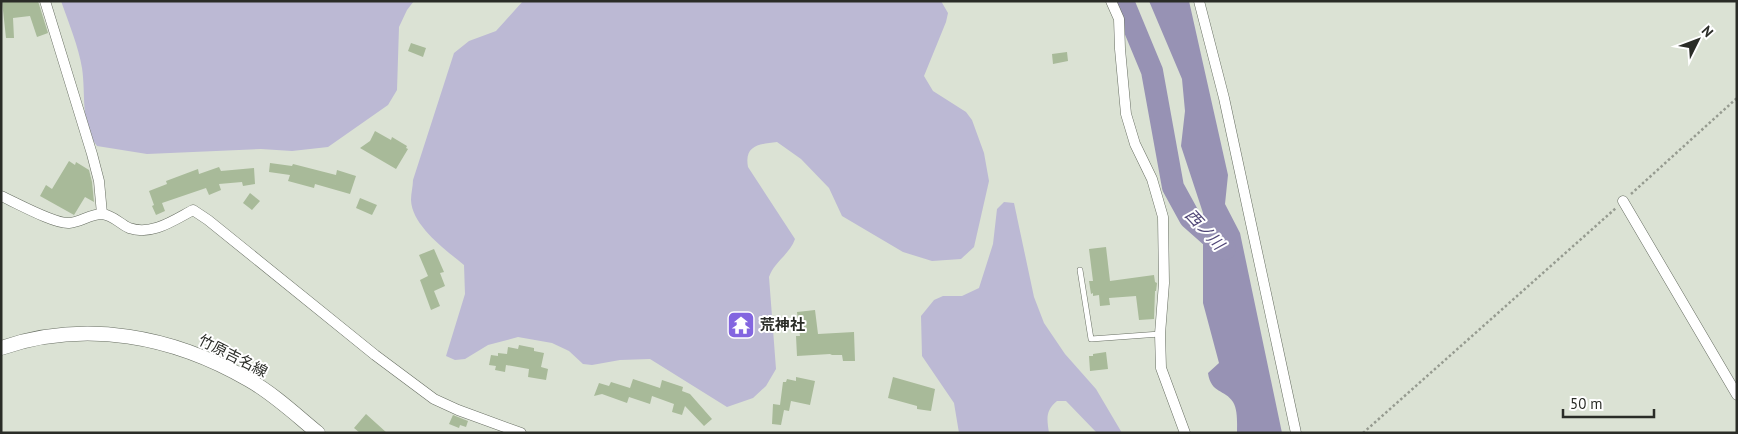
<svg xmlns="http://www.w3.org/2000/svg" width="1738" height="434" viewBox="0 0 1738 434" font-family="'PT Sans','Noto Sans JP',sans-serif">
	<rect width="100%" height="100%" fill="#dbe2d4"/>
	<path fill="#bcb9d4" d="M61,1H414L407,10L399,27L397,90L388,105L328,147L292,151L261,149L147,154L97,146C80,123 86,95 82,68C79,48 68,21 61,1Z
		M523,1H941L948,13L946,22L924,76L933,91L966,112L972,120L984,153L989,181L974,247L961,259L932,261L903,252L842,216L829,188L801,159L777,142C759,144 744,145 748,167L795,239C790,254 774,262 769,277L776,369L766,386L753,398L727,407L650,359L620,360L592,365L583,364L569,351L552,343L518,337L488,345L465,359L455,360L446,356L465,294L464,265C446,250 412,226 411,200C411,193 413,186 413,180L454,53L469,41L496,31Z
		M1004,202L1014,203L1034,297L1044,323L1065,354L1096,389L1122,433H1097L1066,401H1057C1045,411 1047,419 1049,433H959L954,403L922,356L921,316L934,300L943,296H962L979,288L993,244L997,209Z"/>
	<path fill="#9792b4" d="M1149,1H1189L1228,175L1225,204L1240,233L1282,433H1237C1237,424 1238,410 1233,402C1225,389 1211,394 1208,373L1219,363L1203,303V213L1181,146L1185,111L1182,79Z"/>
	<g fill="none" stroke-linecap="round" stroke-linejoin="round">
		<path stroke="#9792b4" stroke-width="22" d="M1123,1L1152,71L1173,187L1190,218L1225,249"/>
	</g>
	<path fill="#a8ba99" d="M2,1H38L48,33L37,37L30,16L13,18L14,38H6Z
		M411,43L426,48L423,57L408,51Z
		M1067,52L1068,61L1053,64L1052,54Z
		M375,131L391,140L392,137L407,146L406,148L408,149L396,169L360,148L370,141Z
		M69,161L75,165L76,162L89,170L92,182L94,202L85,197L74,215L40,196L46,185L52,189Z
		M270,163L292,166L293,164L336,175L337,170L356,176L350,194L315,184L314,188L288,181L290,175L269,172Z
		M219,167L221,171L254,168L255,184L243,186L242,182L219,184L221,190L209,195L206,188L162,203L165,211L156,215L152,206L154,205L149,191L167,184L166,181L198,169L199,174Z
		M250,193L260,201L252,210L243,203Z
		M360,198L377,205L372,215L356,208Z
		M1106,247L1110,281L1154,275L1155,282L1157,283L1156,291H1155L1154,319L1139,320L1136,296L1109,298L1110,305L1100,306L1099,295L1093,296V293L1091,294L1089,281H1093L1089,249Z
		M434,249L444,272L440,273L445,286L434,291L440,306L431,310L420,280L428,276L419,255Z
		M815,310L818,334L854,332L855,361H843L842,355H832L830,354L797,356L796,336H800L797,312Z
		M519,345L534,348V351L544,353L541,367L548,369L546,380L528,377L529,369L506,365L505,372L495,370L496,366L489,365L491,355L498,356V353L507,354L508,347L518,349Z
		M1106,352L1108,369L1090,371L1089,356H1093V354Z
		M796,377L815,381L810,405L791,401L789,411L784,410L781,425L772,424L773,404L780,405L783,382H786L787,379L796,381Z
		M893,377L935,389L931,411L917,409V406L888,398Z
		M633,379L660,388L662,380L683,387L682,391L690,394L712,419L704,426L685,406L682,415L672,412L674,404L652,396L650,404L629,397L627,403L602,394L594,396L599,383L609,386L611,382L630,388Z
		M366,414L387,433H360L354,428Z
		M453,415L468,421L466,427L460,425L459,428L449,424Z"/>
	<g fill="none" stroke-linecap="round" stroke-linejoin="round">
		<g stroke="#676e62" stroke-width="6">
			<path id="lane" d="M1080,270L1091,339L1160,334"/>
		</g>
		<g stroke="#676e62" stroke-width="11">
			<path id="street" d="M45,1L92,154L99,181L102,214
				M1111,1L1119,19L1120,49L1126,114L1135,144L1152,179L1163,217L1164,283L1160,334L1161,368L1185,433
				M1199,1L1224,98L1296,433
				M1,196C17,203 54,224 69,223C80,222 91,214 102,214C113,215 120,224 129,228C152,236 174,220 193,210L208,220L375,355L434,399L458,410L521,433
				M1623,201L1737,395"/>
		</g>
		<g stroke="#676e62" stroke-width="15">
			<path id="secondary" d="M1,348C86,319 173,336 249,380C274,394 296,415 318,433"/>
		</g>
		<path stroke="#969b90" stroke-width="2.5" stroke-dasharray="2.5 2.5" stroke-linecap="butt" d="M1631,194L1737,98
			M1363,433L1616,208"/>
		<use href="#lane" stroke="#fff" stroke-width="5"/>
		<use href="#street" stroke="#fff" stroke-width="10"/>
		<use href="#secondary" stroke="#fff" stroke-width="14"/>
	</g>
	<defs>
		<g id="temple-square" transform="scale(1.4375)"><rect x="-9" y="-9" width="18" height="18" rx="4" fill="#8365e0" stroke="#fff"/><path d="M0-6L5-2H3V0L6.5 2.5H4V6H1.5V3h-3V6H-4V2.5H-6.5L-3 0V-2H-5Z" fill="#fff"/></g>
	</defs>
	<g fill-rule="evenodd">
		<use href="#temple-square" x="741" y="325"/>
	</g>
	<g text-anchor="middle" stroke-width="4" stroke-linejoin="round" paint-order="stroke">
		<g font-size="15" font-weight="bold" fill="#2a2c27" stroke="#fff" text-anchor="start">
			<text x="760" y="330">荒神社</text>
		</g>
		<g font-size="15" fill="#2a2c27" stroke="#fff">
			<text transform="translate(233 356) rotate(27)" y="5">竹原吉名線</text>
		</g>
		<g font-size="16" font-style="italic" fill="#514778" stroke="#fff">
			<text transform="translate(1205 229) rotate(47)" y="6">西ノ川</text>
		</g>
	</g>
	<rect width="1738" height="434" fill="none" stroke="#2a2c27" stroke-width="5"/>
	<g transform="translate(1698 40) rotate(48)" stroke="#ffffff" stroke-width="4" paint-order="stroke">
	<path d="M0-4L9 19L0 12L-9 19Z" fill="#2a2c27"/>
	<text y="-8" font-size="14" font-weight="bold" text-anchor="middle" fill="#2a2c27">N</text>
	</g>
	<path d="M1563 409v8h91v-8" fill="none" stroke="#2a2c27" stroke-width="2.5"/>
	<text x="1570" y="409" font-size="15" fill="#2a2c27" stroke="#ffffff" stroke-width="4" paint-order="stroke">50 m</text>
</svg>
